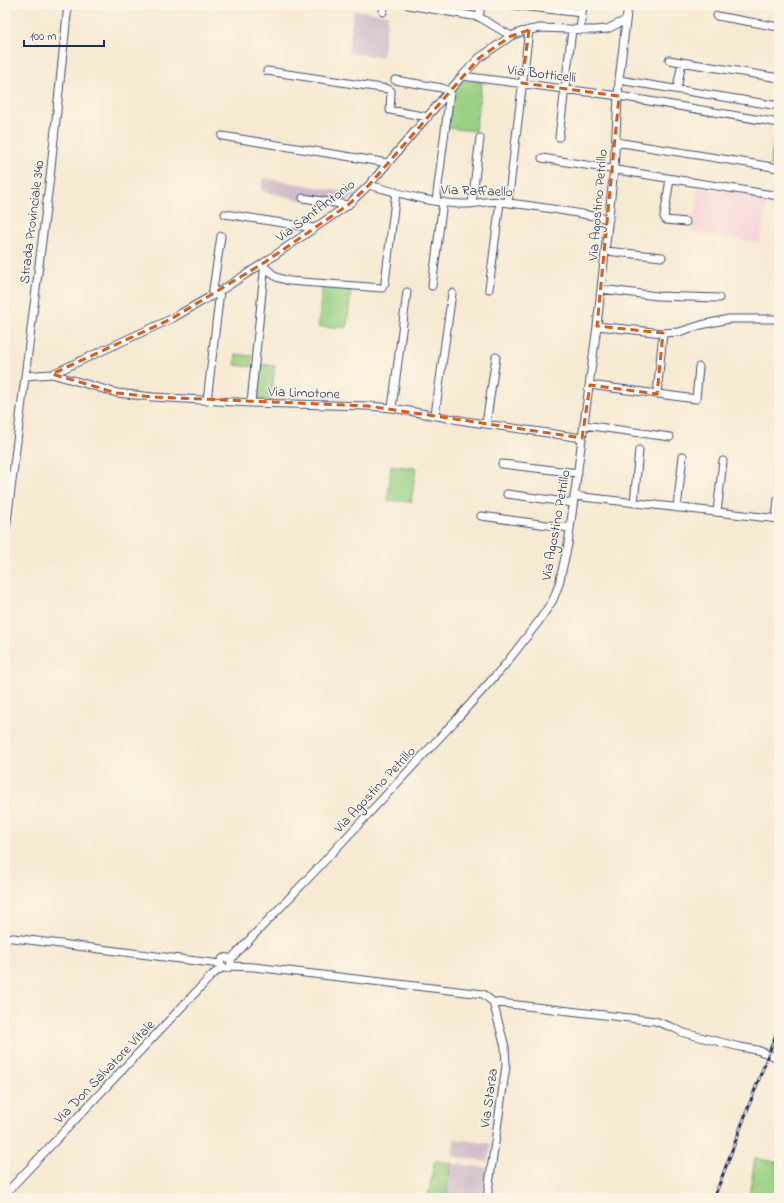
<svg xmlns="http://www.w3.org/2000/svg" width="784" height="1203" viewBox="0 0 784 1203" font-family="'Indie Flower',sans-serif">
	<rect width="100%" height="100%" fill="#fcf5e5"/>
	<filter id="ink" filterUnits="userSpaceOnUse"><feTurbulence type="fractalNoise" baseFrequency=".025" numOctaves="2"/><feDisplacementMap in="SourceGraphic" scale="8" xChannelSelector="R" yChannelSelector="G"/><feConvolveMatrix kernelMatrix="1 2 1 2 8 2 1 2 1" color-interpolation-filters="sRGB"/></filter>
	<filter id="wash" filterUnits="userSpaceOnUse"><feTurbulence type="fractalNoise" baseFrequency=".012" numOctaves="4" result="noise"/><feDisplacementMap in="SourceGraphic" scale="16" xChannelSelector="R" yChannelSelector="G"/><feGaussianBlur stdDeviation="0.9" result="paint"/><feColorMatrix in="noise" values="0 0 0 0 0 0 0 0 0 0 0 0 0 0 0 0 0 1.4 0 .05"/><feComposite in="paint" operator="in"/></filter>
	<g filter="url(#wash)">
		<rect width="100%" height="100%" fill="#f7ead2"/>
		<path fill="#f6cfd7" d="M699,187L768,197L760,243L692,232Z"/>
		<path fill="#d1bdc9" d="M354,10L388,15L382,57L348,53Z
			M263,178L357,194L346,203L301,200L261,191Z
			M454,1139L491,1144L488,1162L452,1156Z
			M451,1163L487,1168L482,1198H446Z"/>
		<path fill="#9ad184" stroke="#5a8071" d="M463,80L482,82L475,131L448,128L453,91Z
			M774,138L779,139V167L770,165Z
			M322,287L351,289L347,327H318Z
			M236,354L252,356L251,367L235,365Z
			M257,364L275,366L271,401L253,399Z
			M391,465L416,468L411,502L388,500Z
			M755,1158L779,1163V1198H749Z
			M436,1161L451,1163L446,1198H428L434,1162Z"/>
	</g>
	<g filter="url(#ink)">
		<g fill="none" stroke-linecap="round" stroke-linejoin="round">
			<g stroke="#3c4b6f" stroke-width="9">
				<path id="minor" d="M408,5L479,17L511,36
					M512,5L582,13
					M383,12L384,5
					M717,16L779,27
					M479,17L481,5
					M580,30L583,5
					M669,60L779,78
					M267,71L388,89L391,91L390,110L428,117
					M462,76L619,96L779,123
					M395,80L442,88L450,92L436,201
					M619,80L779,106
					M677,89L682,62
					M222,136L388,163
					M559,137L572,30
					M616,142L779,168
					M542,158L779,196
					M670,179L664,217L666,220L686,222
					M369,185C399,193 430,203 461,204C475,205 487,200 501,202C537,206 573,212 609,219
					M303,198L348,205
					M472,203L480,138
					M508,203L529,30
					M225,214L314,228
					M606,251L662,257
					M265,267L276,277L289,281L382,288
					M385,283L396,192
					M432,286L443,202
					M489,289L500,202
					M601,289L657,296L719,298
					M212,296L221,236
					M597,326L663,333L679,332L701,325L729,319H779
					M52,374L171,319L220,291L265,262L348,205L369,185L462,76L479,58L511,36L521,32L540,28L595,30L607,29L626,20
					M25,376L52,374L117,393L153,397L251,403L368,406L392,408L465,421L582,438
					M590,385L696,399L699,367
					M657,394L663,333
					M207,401L220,291
					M251,403L265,262
					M392,408L407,292
					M435,415L452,293
					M486,424L496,357
					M584,425L670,437
					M502,464L578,473
					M507,494L573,503
					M574,496L779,519
					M634,503L639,450
					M677,508L683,456
					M717,512L723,461
					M481,516L570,528
					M776,519L778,499
					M5,537L50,177L68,5
					M5,937L220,964
					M220.5 963a5.5 5.5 0 1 1 11 0a5.5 5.5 0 1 1-11 0Z
					M230,960L317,869L455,721L504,666L539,621L553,600L559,584L568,544L597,326L614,169L619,80L628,5
					M230,966L254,967L483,994L493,1002L655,1021L674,1028L684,1033L740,1047L757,1050L779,1058
					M5,1194L212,975L222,968
					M487,1198L506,1066L505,1047L493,1002"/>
			</g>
			<use href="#minor" stroke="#fff" stroke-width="7"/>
			<g stroke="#1b2f5e" stroke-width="3">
				<path id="rail" d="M714,1198L779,1026"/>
			</g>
			<use href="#rail" stroke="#fcf5e5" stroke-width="1.5" stroke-dasharray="4.5" stroke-linecap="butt"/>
		</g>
	</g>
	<path fill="none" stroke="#e8590c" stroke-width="3" stroke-dasharray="8 5" stroke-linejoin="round" d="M529,30L522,83L619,96L597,326L663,333L657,394L590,385L582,438L368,406L153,397L117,393L52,374L171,319L265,262L348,205L369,185L479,58L511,36Z"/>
	<g text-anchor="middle" stroke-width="3" stroke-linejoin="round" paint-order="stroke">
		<g font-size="14" fill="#1b2f5e" stroke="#fcf5e5">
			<text transform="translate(542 73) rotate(7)" y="5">Via Botticelli</text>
			<text transform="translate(477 190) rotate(2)" y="5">Via Raffaello</text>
			<text transform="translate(597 205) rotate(-85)" y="5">Via Agostino Petrillo</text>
			<text transform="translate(315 210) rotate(-37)" y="5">Via Sant'Antonio</text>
			<text transform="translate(31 222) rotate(-83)" y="5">Strada Provinciale 340</text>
			<text transform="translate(304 392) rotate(2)" y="5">Via Limotone</text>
			<text transform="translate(555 525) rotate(-80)" y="5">Via Agostino Petrillo</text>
			<text transform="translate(374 789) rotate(-47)" y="5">Via Agostino Petrillo</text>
			<text transform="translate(104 1071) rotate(-46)" y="5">Via Don Salvatore Vitale</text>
			<text transform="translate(488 1098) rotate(-82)" y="5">Via Starza</text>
		</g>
	</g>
	<rect width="784" height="1203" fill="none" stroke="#fcf5e5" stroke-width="20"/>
	<path d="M24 40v6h80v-6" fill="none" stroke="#1b2f5e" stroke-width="2"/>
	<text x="30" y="40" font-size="12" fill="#1b2f5e" stroke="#fcf5e5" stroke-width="3" paint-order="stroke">100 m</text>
</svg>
